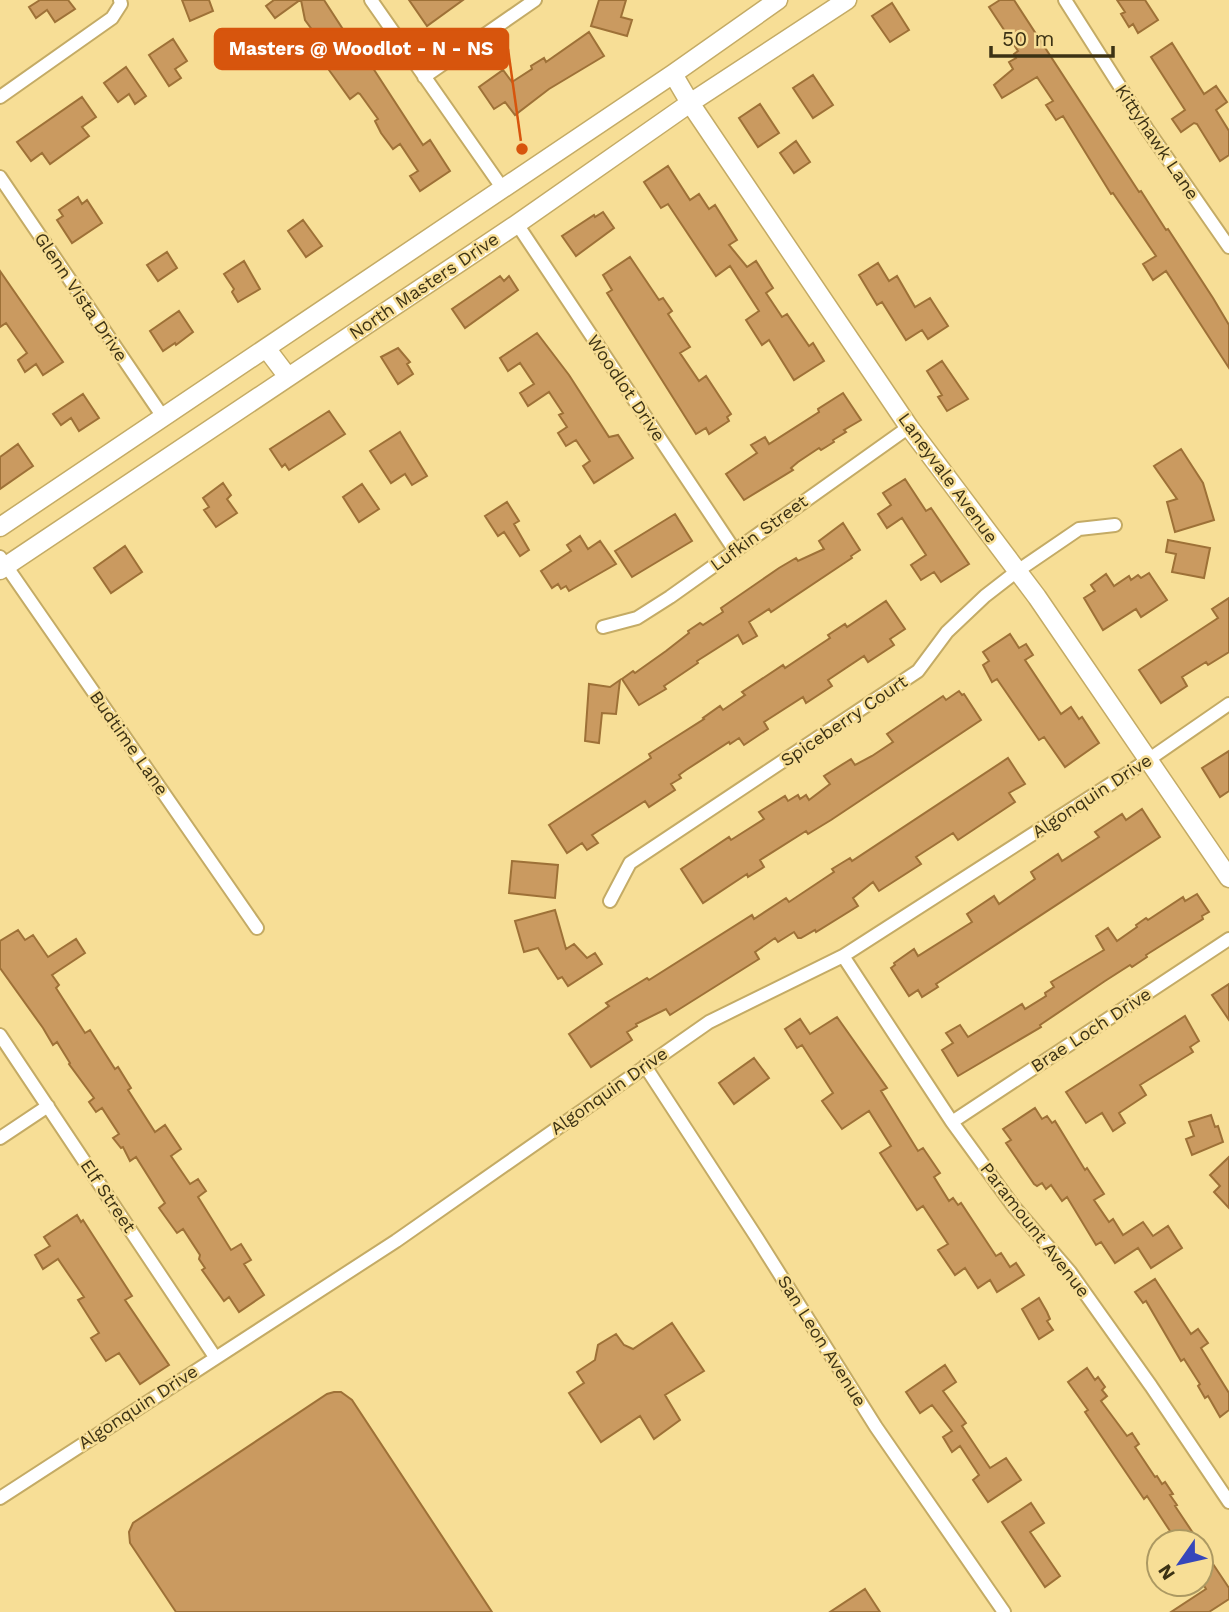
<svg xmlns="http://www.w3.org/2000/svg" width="1229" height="1612" viewBox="0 0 1229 1612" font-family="'Work Sans',sans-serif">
	<rect width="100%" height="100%" fill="#f7de96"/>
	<path fill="#ca9a60" stroke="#9e7137" stroke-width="2" d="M40,0H68L75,9L55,22L47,10L36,18L29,7Z
		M182,0H209L213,11L190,21Z
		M274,0H300L275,18L266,6Z
		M301,0H324L348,37L355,32L374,58L369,62L423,145L430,140L450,171L420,191L410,176L418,171L400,144L393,149L381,133L375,121L378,119L360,94L358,93L350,99L329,70L325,62L332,57L305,20Z
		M409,0H463L427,26Z
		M599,0H626L621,17L632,20L627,36L591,26Z
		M1000,0H1014L1139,192L1141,191L1166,230L1168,229L1213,298L1229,325V368L1166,271L1153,280L1143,264L1156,256L1113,193L1111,194L1063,116L1056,120L1046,105L1053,101L1037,77L1002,98L994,85L1013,69L1009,62L1016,58L1014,54L1018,51L989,7Z
		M1117,0H1145L1158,20L1138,33L1133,24L1129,27L1121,14L1125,12Z
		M892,3L909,30L890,42L872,16Z
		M589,32L604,56L549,89L515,115L505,102L494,109L479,87L503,70L512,82L532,69L531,66L544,58L546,62Z
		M173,39L187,61L175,69L181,78L169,86L149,55Z
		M1172,43L1204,94L1216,86L1227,102L1216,110L1229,131V155L1220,161L1197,124L1194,123L1181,132L1172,119L1185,110L1151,57Z
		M126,67L146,96L135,104L129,94L118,102L104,83Z
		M813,75L833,105L813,118L793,88Z
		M82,97L96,117L82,127L89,136L50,164L42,153L31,161L17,142Z
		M760,104L779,133L758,147L739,118Z
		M796,141L810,162L794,173L780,153Z
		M668,166L690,200L699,194L709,209L715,205L737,240L729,245L747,267L756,261L773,288L766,293L782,317L787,314L809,346L813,343L824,361L794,380L769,340L762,345L746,320L759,311L730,266L716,276L668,204L661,208L644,182Z
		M78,197L82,204L87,200L102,223L72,243L57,220L63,216L59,210Z
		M603,212L614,228L576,256L562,236L594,215L595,217Z
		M303,220L322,246L306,257L288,231Z
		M167,252L177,268L158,281L147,265Z
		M630,257L659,300L663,298L672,311L668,314L690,347L680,353L699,381L706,376L731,414L727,417L729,421L709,434L706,428L696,434L607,293L612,290L603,275Z
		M244,261L260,289L238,302L232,292L234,289L224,274Z
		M878,263L889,281L897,276L915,307L930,298L948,326L928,339L922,330L906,340L882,302L877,305L859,275Z
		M0,271L63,362L43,375L36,364L25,372L18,360L27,353L6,323L0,327Z
		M500,276L504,281L509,276L518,290L465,328L452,309Z
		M179,311L193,332L176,345L175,343L163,351L150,331Z
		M537,333L569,375L609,437L618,435L633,458L594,483L583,466L590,461L576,440L566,446L558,433L567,427L559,415L563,413L549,392L528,406L520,393L534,384L520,363L508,371L500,358Z
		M398,348L410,362L407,364L413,374L398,384L381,357Z
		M942,361L968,399L947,411L938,397L942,395L927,371Z
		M843,393L861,420L844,430L846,432L833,440L834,442L821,450L819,448L798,462L791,468L793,470L744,500L726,474L757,453L751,445L765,437L769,444L819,412L818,409Z
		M83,394L99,418L79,431L71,418L61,425L53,414Z
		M329,411L345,434L289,470L285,464L282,467L270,449Z
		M400,432L427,476L412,485L405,474L391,483L370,451Z
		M18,444L33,466L0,489V457Z
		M1181,449L1203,483L1214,520L1175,532L1167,502L1177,499L1154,466Z
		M905,479L926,511L931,508L969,564L941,582L934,572L921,580L911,565L926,555L902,518L887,528L878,514L891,505L883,493Z
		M223,483L231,495L227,499L237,513L216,527L204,510L209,507L203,498Z
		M362,484L379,509L359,522L343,497Z
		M507,502L519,521L514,524L529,550L520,556L504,532L498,536L485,516Z
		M675,514L692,541L632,577L615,551Z
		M843,523L860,550L851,556L852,558L771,612L769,609L749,622L757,636L743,644L738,635L697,661L698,663L664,686L666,689L639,705L622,679L633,671L635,673L666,651L689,633L688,631L700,623L703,625L723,612L721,608L779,568L796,558L798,561L824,549L819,541Z
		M580,536L588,549L600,541L616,564L569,591L566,586L561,589L558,584L552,588L541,571L571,551L567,545Z
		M1168,540L1210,548L1204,578L1172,572L1176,554L1166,552Z
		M125,546L142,572L111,593L94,568Z
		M1149,573L1167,600L1141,617L1136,609L1103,630L1084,598L1095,591L1091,585L1106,574L1114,586L1129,576L1131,580L1138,575L1141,578Z
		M1229,598V652L1208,665L1206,662L1182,677L1187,686L1161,703L1139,670L1218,618L1212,609Z
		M886,601L905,629L890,639L894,645L868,662L864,656L828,680L832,686L806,703L803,697L764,722L768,729L744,745L739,738L730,744L729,742L686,770L679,775L681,778L671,784L675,790L649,807L645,801L592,835L598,843L587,850L582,843L567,853L549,825L651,758L649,754L704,719L703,718L720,706L723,710L745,695L742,692L783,665L785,668L830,638L828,635L845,624L847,627Z
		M1010,634L1019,648L1026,644L1033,655L1025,660L1061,714L1071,707L1079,719L1082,717L1099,743L1065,767L1044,737L1039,740L997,679L992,682L983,665L989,661L983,652Z
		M620,680L616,714L602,713L599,743L585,741L589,684L610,687Z
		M959,691L962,695L964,694L981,720L831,820L808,834L806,831L760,860L764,867L748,877L747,874L703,903L681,869L729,837L731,840L764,819L759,812L785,796L788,801L798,795L800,799L806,795L809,800L830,784L824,776L851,759L855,765L872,756L893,742L887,734L943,696L946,700Z
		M1229,751V791L1220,797L1202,768Z
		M1008,758L1025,784L1009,793L1015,802L958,840L953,833L916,857L921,864L879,891L873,882L853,898L858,906L816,932L815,930L801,938H798L794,932L778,942L775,938L755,952L759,959L670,1015L666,1009L636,1024L637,1026L627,1032L632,1040L591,1067L569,1034L609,1006L606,1003L647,978L649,980L752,915L754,919L786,898L789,902L834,872L832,869L850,858L852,861Z
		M1142,809L1160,837L936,984L938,987L922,997L918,990L909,996L891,968L895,965L894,963L914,949L918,956L972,922L967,914L994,896L999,904L1035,879L1031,872L1058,854L1062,861L1099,837L1095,832L1122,814L1126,820Z
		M512,861L558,865L555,898L509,893Z
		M1197,894L1209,912L1202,916L1203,919L1146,955L1147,957L1132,967L1130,965L1105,981L1040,1025L1041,1027L958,1076L942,1050L953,1043L946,1033L960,1025L968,1037L1022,1004L1025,1009L1046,996L1045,993L1054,987L1051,982L1104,950L1096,936L1108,928L1117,941L1137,927L1136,925L1146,918L1148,920L1183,897L1185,901Z
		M555,910L566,949L574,944L587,958L595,953L602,964L568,986L562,977L558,979L538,948L524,952L515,921Z
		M18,930L25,940L33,935L48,957L76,939L85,953L52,975L59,985L56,988L85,1033L90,1030L115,1069L118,1067L131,1088L128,1090L155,1132L165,1125L181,1149L171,1156L190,1184L198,1179L206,1191L198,1197L231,1250L241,1244L251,1260L244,1264L264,1295L239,1312L229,1297L224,1301L202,1270L205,1268L199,1259L200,1255L183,1229L177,1233L159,1208L165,1203L136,1157L130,1161L123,1147L121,1148L113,1138L119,1134L102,1108L96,1112L89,1102L94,1098L69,1064L70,1063L57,1042L53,1045L43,1028L0,968V941Z
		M1229,984V1020L1212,995Z
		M1185,1016L1199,1041L1190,1047L1193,1052L1140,1085L1146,1095L1119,1113L1125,1123L1113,1131L1102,1113L1086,1123L1066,1092Z
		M837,1017L887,1088L881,1091L918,1151L923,1148L940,1173L934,1177L949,1201L953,1198L958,1205L961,1203L996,1256L1001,1253L1010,1267L1016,1263L1024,1275L997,1292L990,1280L978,1288L965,1268L955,1275L938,1250L948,1244L923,1206L917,1210L880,1153L891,1146L869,1111L842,1129L822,1101L833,1093L802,1045L797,1048L785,1029L800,1019L810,1034Z
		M754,1058L769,1078L734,1104L719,1083Z
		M1035,1108L1042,1119L1047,1116L1052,1123L1055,1121L1085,1170L1087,1168L1104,1194L1094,1200L1109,1222L1113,1219L1123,1235L1143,1222L1153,1236L1168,1226L1182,1248L1151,1268L1138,1248L1115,1263L1101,1242L1096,1245L1067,1197L1062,1201L1051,1185L1046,1189L1042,1183L1037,1186L1034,1184L1006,1143L1011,1140L1003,1129Z
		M1211,1115L1215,1127L1218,1126L1223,1142L1192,1155L1186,1139L1194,1136L1189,1122Z
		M1229,1157V1208L1214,1192L1220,1186L1210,1175Z
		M77,1215L81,1222L83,1220L132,1296L125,1300L169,1365L140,1384L119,1353L106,1361L91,1338L99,1333L78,1300L84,1297L58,1259L43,1269L35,1255L50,1246L44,1237Z
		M1155,1279L1191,1334L1198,1329L1208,1343L1201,1348L1229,1393V1410L1220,1417L1208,1396L1205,1398L1198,1386L1200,1384L1184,1359L1181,1361L1146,1301L1143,1303L1135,1292Z
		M1039,1298L1047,1312L1050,1319L1047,1321L1053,1330L1039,1339L1022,1309Z
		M672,1323L704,1371L665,1395L680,1420L654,1439L640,1416L601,1442L569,1393L584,1383L577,1372L595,1360L598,1345L616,1334L624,1345L633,1349Z
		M945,1365L956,1382L943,1391L966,1423L962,1426L990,1468L1006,1458L1021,1480L988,1502L973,1480L979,1475L960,1446L952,1452L943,1437L952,1431L932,1405L920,1413L906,1392Z
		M1087,1368L1095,1380L1098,1377L1105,1387L1102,1390L1107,1396L1101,1401L1127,1436L1132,1433L1139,1444L1135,1447L1155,1477L1157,1476L1162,1484L1165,1482L1173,1494L1170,1495L1177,1505L1175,1506L1199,1542H1172L1167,1533L1170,1531L1147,1496L1144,1499L1085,1412L1088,1410L1068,1382Z
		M334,1392H341L352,1400L492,1612H176L130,1543L129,1532L133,1523L327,1394Z
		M1031,1503L1044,1523L1030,1532L1060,1576L1045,1587L1002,1522Z
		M1201,1546L1229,1588V1599L1209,1612H1171L1206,1589L1201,1581Z
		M865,1589L880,1612H830Z"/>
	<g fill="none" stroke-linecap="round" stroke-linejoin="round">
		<g stroke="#c4ab65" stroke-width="16">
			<path id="street" d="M371,0L503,189
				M1065,0L1147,129L1229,247
				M424,77L535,0
				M0,97L112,18L121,4L120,0
				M0,177L163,417
				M517,224L735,551
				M0,557L257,928
				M603,627L637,618L670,597L909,427
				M610,901L630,863L918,671L947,632L985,596L1016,572L1079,529L1115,525
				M843,956L952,1122L1014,1207L1070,1272L1151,1386L1229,1502
				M0,1035L215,1357
				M645,1066L757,1238L876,1427L1004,1612
				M952,1122L1229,939
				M0,1138L48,1106
				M0,1498L396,1241L709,1022L843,956L1148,760L1229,704"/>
		</g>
		<g stroke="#c4ab65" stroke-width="21">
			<path id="secondary" d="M673,74L690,103L909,427L1037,597L1229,878
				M266,348L288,377
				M0,527L673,74L778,0
				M0,570L517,224L690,103L847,0"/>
		</g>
		<use href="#street" stroke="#fff" stroke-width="12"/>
		<use href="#secondary" stroke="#fff" stroke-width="18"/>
	</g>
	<g text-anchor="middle" stroke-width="5" stroke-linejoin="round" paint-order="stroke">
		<g font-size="18" fill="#3c3214" stroke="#f7de96">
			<text transform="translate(1157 142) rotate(56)" y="6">Kittyhawk Lane</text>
			<text transform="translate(424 286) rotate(-34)" y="6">North Masters Drive</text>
			<text transform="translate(81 297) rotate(56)" y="6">Glenn Vista Drive</text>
			<text transform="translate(626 388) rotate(56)" y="6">Woodlot Drive</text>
			<text transform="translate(948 478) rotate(54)" y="6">Laneyvale Avenue</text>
			<text transform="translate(759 533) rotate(-36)" y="6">Lufkin Street</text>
			<text transform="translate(844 721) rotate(-34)" y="6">Spiceberry Court</text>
			<text transform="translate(129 743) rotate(55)" y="6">Budtime Lane</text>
			<text transform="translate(1092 796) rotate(-33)" y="6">Algonquin Drive</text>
			<text transform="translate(1091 1030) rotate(-33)" y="6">Brae Loch Drive</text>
			<text transform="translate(609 1091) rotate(-35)" y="6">Algonquin Drive</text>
			<text transform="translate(108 1196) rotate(56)" y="6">Elf Street</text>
			<text transform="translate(1035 1230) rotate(52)" y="6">Paramount Avenue</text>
			<text transform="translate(822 1341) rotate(58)" y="6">San Leon Avenue</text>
			<text transform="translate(138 1407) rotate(-33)" y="6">Algonquin Drive</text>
		</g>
	</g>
	<path fill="none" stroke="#d7550d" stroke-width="2.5" d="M522 149L508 49"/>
	<circle fill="#d7550d" stroke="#f7de96" stroke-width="2.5" cx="522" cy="149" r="7"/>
	<rect fill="#d7550d" stroke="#d7550d" stroke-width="2.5" x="215" y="29" width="293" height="40" rx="7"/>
	<g font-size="19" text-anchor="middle" font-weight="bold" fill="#fff">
		<text x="361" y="55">Masters @ Woodlot - N - NS</text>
	</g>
	<g transform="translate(1180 1563) rotate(236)"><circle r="33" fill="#f7de96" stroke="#ac9962" stroke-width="2"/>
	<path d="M0-5L12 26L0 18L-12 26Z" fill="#3647ba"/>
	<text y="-10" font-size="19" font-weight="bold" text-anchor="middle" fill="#3c3214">N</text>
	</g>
	<path d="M991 46v10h122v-10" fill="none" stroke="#3c3214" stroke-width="3.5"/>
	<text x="1002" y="46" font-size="21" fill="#3c3214" stroke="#f7de96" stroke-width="5" paint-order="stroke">50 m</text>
</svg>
